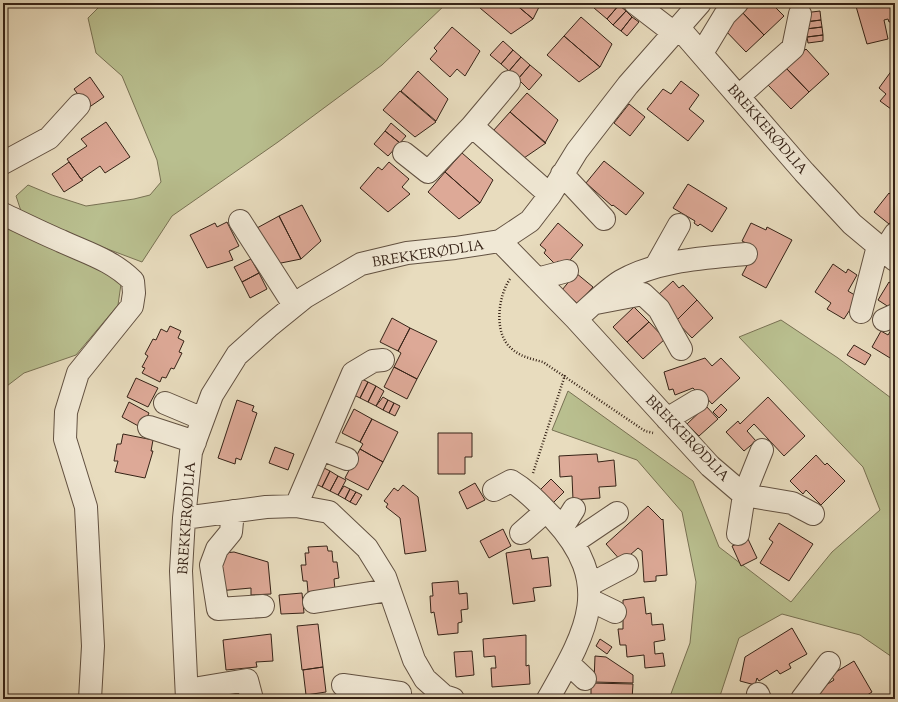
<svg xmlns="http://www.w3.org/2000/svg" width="898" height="702" viewBox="0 0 898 702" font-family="'Sorts Mill Goudy',serif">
	<rect width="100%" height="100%" fill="#e8dcbe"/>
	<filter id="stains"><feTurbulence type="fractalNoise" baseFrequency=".005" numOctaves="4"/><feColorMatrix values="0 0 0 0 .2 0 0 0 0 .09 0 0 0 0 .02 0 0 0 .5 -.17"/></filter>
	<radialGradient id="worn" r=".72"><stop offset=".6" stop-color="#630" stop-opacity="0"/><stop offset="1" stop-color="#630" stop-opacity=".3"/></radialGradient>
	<path fill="#b9bf8f" stroke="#787153" d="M112,3H407L412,7L416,3H447L382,65L278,142L172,216L142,262L81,239L21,211L16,196L28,185L52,195L86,206L134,199L150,195L161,182L157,160L122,76L96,53L88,18L101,5Z
		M3,224L111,271L121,284L118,305L76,355L24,373L3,389Z
		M781,320L838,358L895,401V659L860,635L782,614L739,638L719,699H669L690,643L696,582L682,512L637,460L552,430L568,391L693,481L719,547L791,602L832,552L880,510L863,467L739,337Z"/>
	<path fill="#dda997" stroke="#362317" d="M484,3H514L533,19L511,34L480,8Z
		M514,3H541L533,19Z
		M598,3H616L619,5L607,19L594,8Z
		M741,3H771L784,16L764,35L741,11Z
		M855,3H895V21L889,22L888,19L884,20L888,39L867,44Z
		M619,5L626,11L613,25L607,19Z
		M626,11L632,17L621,31L613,25Z
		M741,11L764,35L746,52L723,28Z
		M820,11L821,20L805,22L804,13Z
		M581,17L612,44L600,67L564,36Z
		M632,17L639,22L627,36L621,31Z
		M821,20L822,27L806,29L805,22Z
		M452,27L480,51L465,76L457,69L450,77L430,59L437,51L434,48Z
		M822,27L823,35L807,37L806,29Z
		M823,35V41L808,43L807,37Z
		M564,36L600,67L579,82L547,55Z
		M503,41L513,50L501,64L490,55Z
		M806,49L829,74L809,92L786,68Z
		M513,50L521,57L509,71L501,64Z
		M521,57L530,65L518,79L509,71Z
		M530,65L542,75L529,90L518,79Z
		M895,66V112L880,101L886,94L879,88Z
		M786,68L809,92L791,109L768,85Z
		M418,71L448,99L436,121L401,91Z
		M90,77L104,97L88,108L74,89Z
		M681,81L699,95L689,109L704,121L688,141L647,109L663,89L671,94Z
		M400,91L436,122L415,137L383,110Z
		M527,93L558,120L545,143L510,112Z
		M629,104L645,117L630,136L614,123Z
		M510,112L546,143L524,158L493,131Z
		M106,122L130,157L105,173L100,166L81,179L67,159L87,146L81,139Z
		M391,123L406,136L400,143L385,131Z
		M385,131L400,143L388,156L374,144Z
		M462,153L493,180L480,203L445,172Z
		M604,161L644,193L626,215L613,205L612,206L586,183Z
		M69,162L81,179L83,180L64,192L52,174Z
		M389,162L409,179L402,187L410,194L388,212L360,188L378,167L382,170Z
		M445,172L480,203L459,219L428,192Z
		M688,184L727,208L712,232L700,224L698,226L694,223L695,221L673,208Z
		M889,193L895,198V217L889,224L874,212Z
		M302,205L321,241L301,259L279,216Z
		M279,216L301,259L276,264L257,228Z
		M227,222L239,246L229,251L233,260L207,268L190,235L215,223L217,227Z
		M558,223L583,245L565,266L558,261L555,264L544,253L546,250L540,245Z
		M751,223L766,230L767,227L792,240L766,288L742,275L756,248L742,241Z
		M251,259L259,273L242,282L234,267Z
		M833,264L846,273L848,269L857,275L848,291L858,297L844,319L827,309L831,303L815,292Z
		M259,273L267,289L250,298L242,282Z
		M576,273L593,287L578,304L562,290Z
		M673,281L679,288L683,285L697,300L676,321L658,295Z
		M889,282L895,286V311L878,300Z
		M697,300L713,318L692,338L676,321Z
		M634,307L649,322L627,342L613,327Z
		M392,318L410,328L398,351L380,342Z
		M649,322L665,339L643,359L627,342Z
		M895,324V361L872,347L881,331L888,335Z
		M170,326L181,331L178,338L184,341L179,352L182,353L174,369L171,368L166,378L162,377L160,382L142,373L145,368L142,367L148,356L145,354L153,339L156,340L161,329L167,332Z
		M410,328L437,341L417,379L394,367L401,353L398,351Z
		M854,345L871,355L865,365L847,355Z
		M705,358L712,366L721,358L740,378L712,404L704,395L702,397L693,388L675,395L673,389L669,390L664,372Z
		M394,367L417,379L407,399L384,387Z
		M136,378L158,388L148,407L127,397Z
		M360,378L368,382L360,398L352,394Z
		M368,382L376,386L368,402L360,398Z
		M376,386L384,391L376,406L368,402Z
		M383,397L388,400L383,410L376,406Z
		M768,397L805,436L784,456L754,424L747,431L756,441L744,451L726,432L738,421L740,424Z
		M237,400L254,406L252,411L257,413L241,460L236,458L235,464L218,458Z
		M388,400L394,403L389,413L383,410Z
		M129,402L149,413L142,428L122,417Z
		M394,403L400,406L395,416L389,413Z
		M721,404L727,410L719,418L713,412Z
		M706,406L718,419L699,436L687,424Z
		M354,409L372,419L360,442L342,433Z
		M372,419L398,432L383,462L360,449L363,444L360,442Z
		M438,433H472V457H465V474H438Z
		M123,434L153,440L151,451H153L145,478L115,472L118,461H114L117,444H121Z
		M275,447L294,454L288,470L269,463Z
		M360,449L383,462L368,490L345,478Z
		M597,454L598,462L614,460L616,486L599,487L600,498L573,500L572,476L560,477L559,456Z
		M816,455L825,465L827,463L845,481L821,505L806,490L803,494L790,481Z
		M322,467L330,471L322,487L314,483Z
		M330,471L338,476L330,491L322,487Z
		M338,476L346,480L338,495L330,491Z
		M551,479L564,492L553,503L540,490Z
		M475,483L485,500L467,509L459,492Z
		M403,485L418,497L426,551L405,554L400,518L386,507L388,504L384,501L394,488L398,491Z
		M344,486L350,489L345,499L338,495Z
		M350,489L356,492L350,502L345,499Z
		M356,492L362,495L356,505L350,502Z
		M648,506L662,520L663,519L667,575L656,576V581L644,582L642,551L638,548L622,562L606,544Z
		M779,523L813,544L789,581L760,563L773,542L769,539Z
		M503,529L511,546L489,558L480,541Z
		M748,539L757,558L741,566L732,546Z
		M327,546L328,551H332L333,562H337L339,578L334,579L335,590L308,592L307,581H303L301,565H306L305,553H309L308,547Z
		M530,549L532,559L548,557L551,586L533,588L535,601L513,604L506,553Z
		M234,552L268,562L271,594L251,595V588L218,591L215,554Z
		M458,581L459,594L467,593L468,609L461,610L462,622L458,623V633L438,635L434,612L431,613L430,596H433L432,583Z
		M302,593L304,613L281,614L279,595Z
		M644,597L646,614L651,613L652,625L663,624L665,640L654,642L655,654L663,653L665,666L645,668L644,655L627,657L626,645H620L618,629H623V600Z
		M318,624L323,667L302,670L297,626Z
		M792,628L807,654L789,664L791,668L780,674L777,670L759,681L757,678L755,685L740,681L745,657Z
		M271,634L273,661L256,662L257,667L226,670L223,640Z
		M526,635V666L529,665L530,684L492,687L491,668H496L495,656L484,657L483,639Z
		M600,639L612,647L607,654L596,646Z
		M472,651L474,675L456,677L454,652Z
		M595,656L606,657L633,675V683L594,682Z
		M854,661L872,692L861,699H823L818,690L834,680L831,675Z
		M323,667L326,692L306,695L303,670Z
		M591,683L633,684L632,699H591Z"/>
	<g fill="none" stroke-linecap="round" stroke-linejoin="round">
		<g stroke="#625141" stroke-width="24">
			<path id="minor" d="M635,3L674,33
				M679,28L804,172L852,224L895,260
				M702,53L725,15L737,3
				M739,96L793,48L800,14
				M472,126L509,82
				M404,153L428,172L472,126L550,195
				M3,163L49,138L79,105
				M562,174L604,219
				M3,214C22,223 42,233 61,241C87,253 112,260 133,281L134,293L132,306L78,373L66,412L65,439L86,507L93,646L90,699
				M240,221L294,305
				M500,241L576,319L710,466L744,495
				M884,251L895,234
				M656,266L679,225
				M537,279L567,271
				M596,303L643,294L659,309L681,349
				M861,312L878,246
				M576,319C590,307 605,291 621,281C658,260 704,258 746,254
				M884,320L895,315
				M165,403L203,419
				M667,419L697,401
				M149,427L195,442
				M321,449L347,459
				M494,490L511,481C528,491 540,505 554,519C615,585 586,632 548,699
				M744,495L792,503L813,514
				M296,506L353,373L373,361L383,360
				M233,511L231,532L217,549L211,565L218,609L263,606
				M184,518L266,507L296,506L329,512L367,548L385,577L414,660L425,679L444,696L453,699
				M562,528L574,509
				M521,533L546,511
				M738,534L744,495L762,450
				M574,542L617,513
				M589,585L627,565
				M590,600L615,612
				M314,602L389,590
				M568,663L585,679
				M343,685L400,693
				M187,690L247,680L252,699
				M758,694L760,699
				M187,699L181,571L184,518L191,452L212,395L237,355L268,327L305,297L361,264L407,253L455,248L500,241L530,221L550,195L577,151L628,85L700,3
				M802,699L829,663"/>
		</g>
		<path stroke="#362317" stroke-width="2.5" stroke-dasharray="1 2" stroke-linecap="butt" d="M510,279C498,296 493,334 512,349C521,357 532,359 543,362L645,431L653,433
			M533,473L565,375"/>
		<use href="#minor" stroke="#f0e8d5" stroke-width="22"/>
	</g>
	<g text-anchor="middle" stroke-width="3.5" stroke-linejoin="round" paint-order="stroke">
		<g font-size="14" fill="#362317" stroke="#f0e8d5">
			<text transform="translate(768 129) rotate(49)" y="5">BREKKERØDLIA</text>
			<text transform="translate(428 253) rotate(-9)" y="5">BREKKERØDLIA</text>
			<text transform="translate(688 438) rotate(46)" y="5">BREKKERØDLIA</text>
			<text transform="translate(186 518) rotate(-86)" y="5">BREKKERØDLIA</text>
		</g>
	</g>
	<rect width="898" height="702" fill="none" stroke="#e8dcbe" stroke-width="16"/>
	<rect x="4" y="4" width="890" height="694" fill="none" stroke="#362317" stroke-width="2"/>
	<rect x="8" y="8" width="882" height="686" fill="none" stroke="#362317"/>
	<rect width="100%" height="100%" filter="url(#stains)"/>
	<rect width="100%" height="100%" fill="url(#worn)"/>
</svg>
